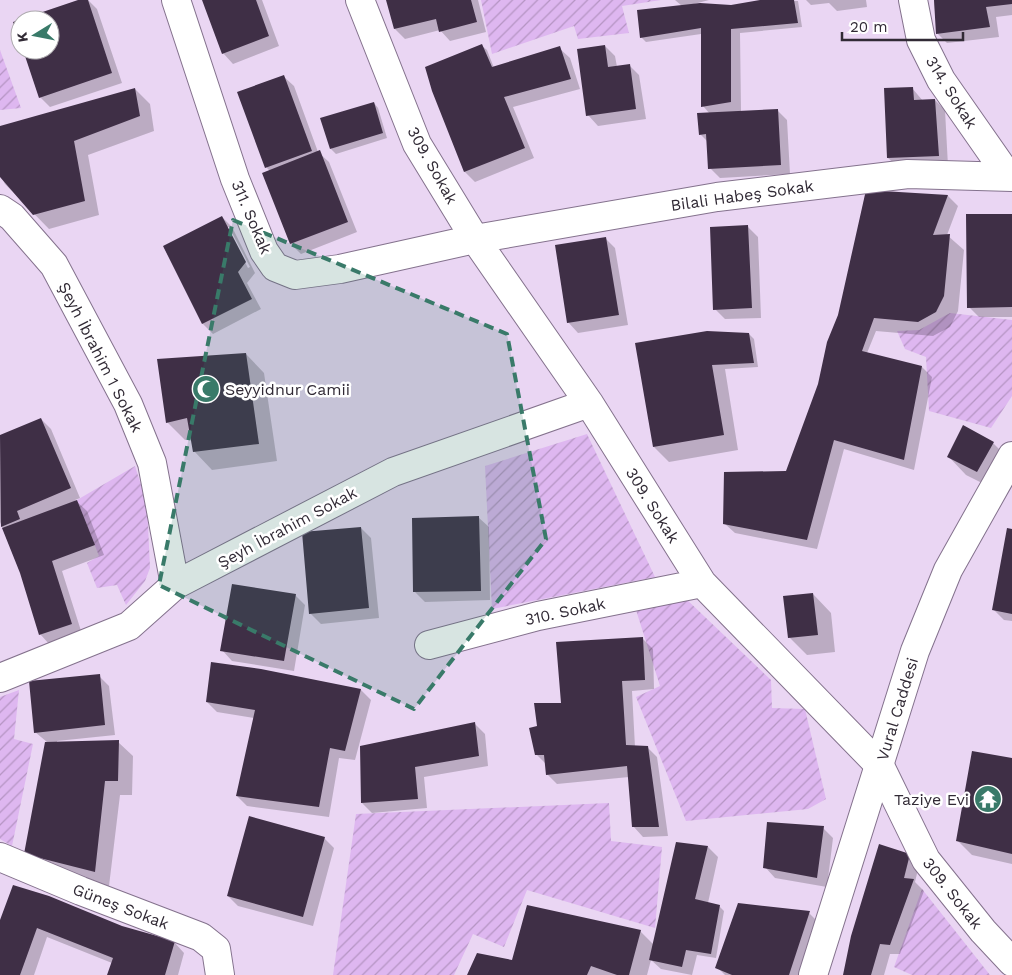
<svg xmlns="http://www.w3.org/2000/svg" width="1012" height="975" viewBox="0 0 1012 975" font-family="'Work Sans',sans-serif">
	<defs>
		<pattern id="garden-furrows" width="10" height="10" patternUnits="userSpaceOnUse" patternTransform="scale(1.25)"><rect width="10" height="10" fill="#deb7f0"/><path d="M-1 1l2-2M0 10L10 0M9 11l2-2" fill="none" stroke="#b595c3"/></pattern>
	</defs>
	<rect width="100%" height="100%" fill="#ead6f3"/>
	<path fill="url(#garden-furrows)" d="M481,0H661L622,6L629,33L578,39L574,26L492,54Z
		M0,50L21,108L0,110Z
		M950,313L1012,320V396L991,428L929,411L926,357L905,349L897,331L919,330Z
		M587,434L655,577L492,609L485,466Z
		M135,466L147,504L150,568L145,581L126,605L117,585L97,588L87,563L99,556L77,500Z
		M683,596L771,680L772,708L805,709L826,799L808,809L686,821L636,697L660,686L636,610Z
		M19,690L14,739L33,744L12,846L0,839V697Z
		M609,803L611,841L662,847L655,928L527,890L504,947L473,934L454,975H333L356,814Z
		M922,889L990,975H912L894,967Z"/>
	<path fill="#0003" fill-rule="evenodd" d="M82,0H88L97,9L122,83L50,107L40,97L24,50H50V20H22Z
		M203,0H262L279,46L233,64L223,53Z
		M387,0H478L486,32L450,41L440,30L405,39L395,29Z
		M675,0H709L694,4L731,6L768,0L798,1L802,27L740,33L741,112L777,110L787,120L790,174L720,178L710,168L708,142L700,134L710,114L703,106L701,34L646,42L641,37L682,6Z
		M806,0H866L867,7L837,11L829,3L811,5Z
		M934,0H1012V15L996,17L999,37L947,43L937,33Z
		M482,46L487,50L494,68L559,48L570,58L580,89L513,107L534,158L475,182L465,172L433,91Z
		M605,46L615,56L617,67L629,65L639,75L646,119L598,126L588,115Z
		M283,76L294,86L318,152L329,162L357,232L301,254L291,244L270,171L267,168L239,92Z
		M912,88L923,101L935,100L945,110L948,166L899,168L888,158L885,90Z
		M135,89L150,104L154,131L88,155L99,215L49,229L5,184L0,175V128Z
		M374,103L378,108L387,138L336,154L331,149Z
		M866,191L948,196L958,206L947,235L964,250L958,311L950,327L933,336L876,331L867,353L922,367L932,377L914,470L844,449L817,549L735,533L724,523L786,473L819,385L840,315Z
		M1012,215V317H979L969,307Z
		M222,217L232,227L255,273L247,283L261,309L213,334L203,324L164,247ZM227,227H229L250,267L248,268Z
		M748,227L758,237L761,318L725,319L715,309Z
		M605,238L615,248L628,325L578,333L568,322Z
		M749,334L754,339L758,367L725,369L738,450L669,462L654,447L637,344Z
		M246,354L264,373L277,461L212,470L194,451L192,439L185,440L167,422Z
		M41,419L51,429L80,498L75,500L87,511L104,555L62,571L82,634L50,645L40,634L21,573L0,522V437Z
		M993,443L1011,461L996,490L966,475L948,456Z
		M478,517L489,527L490,600L425,602L415,592Z
		M361,528L371,538L379,618L321,624L310,613Z
		M1012,530V621L1004,620L993,609Z
		M813,594L831,613L835,652L807,655L789,637Z
		M295,595L305,605L294,671L232,661L222,650Z
		M642,638L653,649L654,689L632,691L635,747H647L657,757L668,836L643,837L633,826L629,777L557,784L547,774L546,764L536,754L539,727L562,704Z
		M261,670L361,690L371,700L355,760L339,758L329,817L247,806L237,796L254,718L217,712L207,702Z
		M99,676L109,686L115,735L57,741V743L118,742L133,756L132,795H120L109,886L40,868L26,853L47,742L35,732Z
		M475,724L485,734L488,766L424,777L427,808L372,813L362,803Z
		M1012,759V864L972,855L957,840Z
		M823,828L833,838L827,887L775,878L765,867Z
		M324,838L334,848L313,926L238,906L228,896Z
		M708,847L718,857L708,903L719,906L724,911L716,958L697,955L692,975L661,969L651,960L647,975H468L512,961L640,931L654,945Z
		M909,855L919,865L915,882L924,891L900,954H890L884,975H845Z
		M809,913L819,923L802,975H725L717,967Z
		M0,924L122,927L174,942L184,953L178,975H109L112,963L47,937L34,975H0Z"/>
	<path fill="#3f2f46" d="M78,0H88L112,73L39,98L23,50H50V20H20V41L13,22Z
		M202,0H256L269,36L222,54Z
		M386,0H471L477,22L439,32L436,19L394,29Z
		M760,0H794L798,23L731,29V102L701,107V28L640,38L637,10L700,3L731,5Z
		M934,0H1012V4L986,7L990,27L936,34Z
		M482,44L492,67L560,46L571,79L504,97L525,148L464,172L432,91L425,67Z
		M605,45L608,67L630,64L636,109L586,116L577,49Z
		M284,75L312,151L265,168L237,92Z
		M913,87L914,100L935,99L939,156L887,158L884,88Z
		M135,88L140,116L74,141L85,201L33,215L0,177V126Z
		M374,102L383,133L330,149L320,118Z
		M778,109L781,165L708,169L706,134L699,135L697,113Z
		M320,150L348,222L290,244L262,173Z
		M866,190L948,195L933,235L950,234L944,296L936,312L918,322L874,318L862,351L922,366L904,460L834,440L807,540L723,524L724,472L786,471L818,384L827,342L838,315Z
		M966,214H1012V307L967,308Z
		M222,216L246,262L238,272L252,299L202,324L163,246Z
		M748,225L752,308L713,310L710,227Z
		M606,237L619,315L567,323L555,245Z
		M707,331L749,333L754,363L712,365L724,435L653,447L635,343Z
		M246,353L259,444L193,452L187,418L166,423L157,359Z
		M41,418L71,488L17,511L20,519L1,527L0,435Z
		M963,425L994,442L977,472L947,457Z
		M77,500L95,545L52,561L72,624L39,635L20,573L2,528Z
		M479,516L481,591L413,592L412,518Z
		M361,527L369,608L309,614L302,532Z
		M1007,528L1012,529V614L992,610Z
		M232,584L296,594L284,661L220,651Z
		M813,593L818,635L788,638L783,596Z
		M643,637L645,680L622,681L626,745L648,746L659,827H632L627,766L546,775L544,755H535L529,728L537,726L534,703H561L556,642Z
		M211,662L261,669L361,689L345,751L330,748L319,807L236,796L255,710L206,702Z
		M100,674L105,725L34,733L29,681Z
		M475,722L479,756L415,767L418,799L361,803L360,746Z
		M119,740L118,781H105L95,872L24,854L45,742Z
		M972,751L1012,758V854L956,841Z
		M249,816L325,837L303,917L227,896Z
		M767,822L824,826L817,878L763,868Z
		M676,842L708,846L695,899L720,905L711,954L686,950L682,967L649,960Z
		M879,844L910,854L904,878L914,879L890,945L880,944L871,975H843L851,936Z
		M13,885L49,896L122,926L175,941L165,975H107L113,958L37,928L20,975H0V920Z
		M738,903L810,911L789,975H732L715,968Z
		M527,905L641,930L629,975H617L591,966L587,975H467L477,953L512,960Z"/>
	<g fill="none" stroke-linecap="round" stroke-linejoin="round">
		<g stroke="#84728d" stroke-width="30">
			<path id="street" d="M176,0L235,179L264,251L275,267L295,275L340,269L475,239L717,197L908,174L1012,177
				M360,0L417,144L475,239L589,403L702,583L880,766L926,860L983,931L1012,962
				M913,0L921,40L941,80L1008,176
				M0,209L12,217L54,265L128,404L152,463L175,585
				M429,645L538,616L702,583
				M0,678L129,626L175,585L393,472L589,403
				M0,857L81,891L201,937L216,949L220,975"/>
		</g>
		<g stroke="#84728d" stroke-width="30">
			<path id="secondary" d="M813,975L915,651L948,570L1012,456"/>
		</g>
		<use href="#street" stroke="#fff" stroke-width="28"/>
		<use href="#secondary" stroke="#fff" stroke-width="28"/>
	</g>
	<path fill="#397a69" fill-opacity="0.2" stroke="#397a69" stroke-width="4" stroke-dasharray="10 6" stroke-linejoin="round" d="M233,220L507,334L546,539L414,709L159,585Z"/>
	<defs>
		<g id="mosque-disc" transform="scale(1.4375)"><circle r="9.5" fill="#397a69" stroke="#fff"/><path d="M3.5-4.9A6 6 0 1 0 3.5 4.9A5 5 0 1 1 3.5-4.9Z" fill="#fff"/></g>
		<g id="temple-disc" transform="scale(1.4375)"><circle r="9.5" fill="#397a69" stroke="#fff"/><path d="M0-6L5-2H3V0L6.5 2.5H4V6H1.5V3h-3V6H-4V2.5H-6.5L-3 0V-2H-5Z" fill="#fff"/></g>
	</defs>
	<g fill-rule="evenodd">
		<use href="#mosque-disc" x="206" y="389"/>
		<use href="#temple-disc" x="988" y="799"/>
	</g>
	<g text-anchor="middle" stroke-width="5" stroke-linejoin="round" paint-order="stroke">
		<g font-size="16" fill="#312a35" stroke="#fff">
			<text transform="translate(952 92) rotate(58)" y="6">314. Sokak</text>
			<text transform="translate(433 165) rotate(61)" y="6">309. Sokak</text>
			<text transform="translate(742 195) rotate(-8)" y="6">Bilali Habeş Sokak</text>
			<text transform="translate(252 217) rotate(67)" y="6">311. Sokak</text>
			<text transform="translate(101 357) rotate(63)" y="6">Şeyh İbrahim 1 Sokak</text>
			<text transform="translate(653 505) rotate(58)" y="6">309. Sokak</text>
			<text transform="translate(287 527) rotate(-28)" y="6">Şeyh İbrahim Sokak</text>
			<text transform="translate(565 611) rotate(-12)" y="6">310. Sokak</text>
			<text transform="translate(897 709) rotate(-73)" y="6">Vural Caddesi</text>
			<text transform="translate(953 893) rotate(52)" y="6">309. Sokak</text>
			<text transform="translate(121 906) rotate(21)" y="6">Güneş Sokak</text>
		</g>
		<g font-size="16" fill="#312a35" stroke="#fff" text-anchor="start">
			<text x="225" y="395">Seyyidnur Camii</text>
			<text x="969" y="805" text-anchor="end">Taziye Evi</text>
		</g>
	</g>
	<g transform="translate(35 35) rotate(260)"><circle r="24" fill="#ffffff" stroke="#adaaae"/>
	<path d="M0-4L9 19L0 12L-9 19Z" fill="#397a69"/>
	<text y="-8" font-size="14" font-weight="bold" text-anchor="middle" fill="#312a35">K</text>
	</g>
	<path d="M842 32v8h121v-8" fill="none" stroke="#312a35" stroke-width="2.5"/>
	<text x="850" y="32" font-size="15" fill="#312a35" stroke="#ffffff" stroke-width="4" paint-order="stroke">20 m</text>
</svg>
